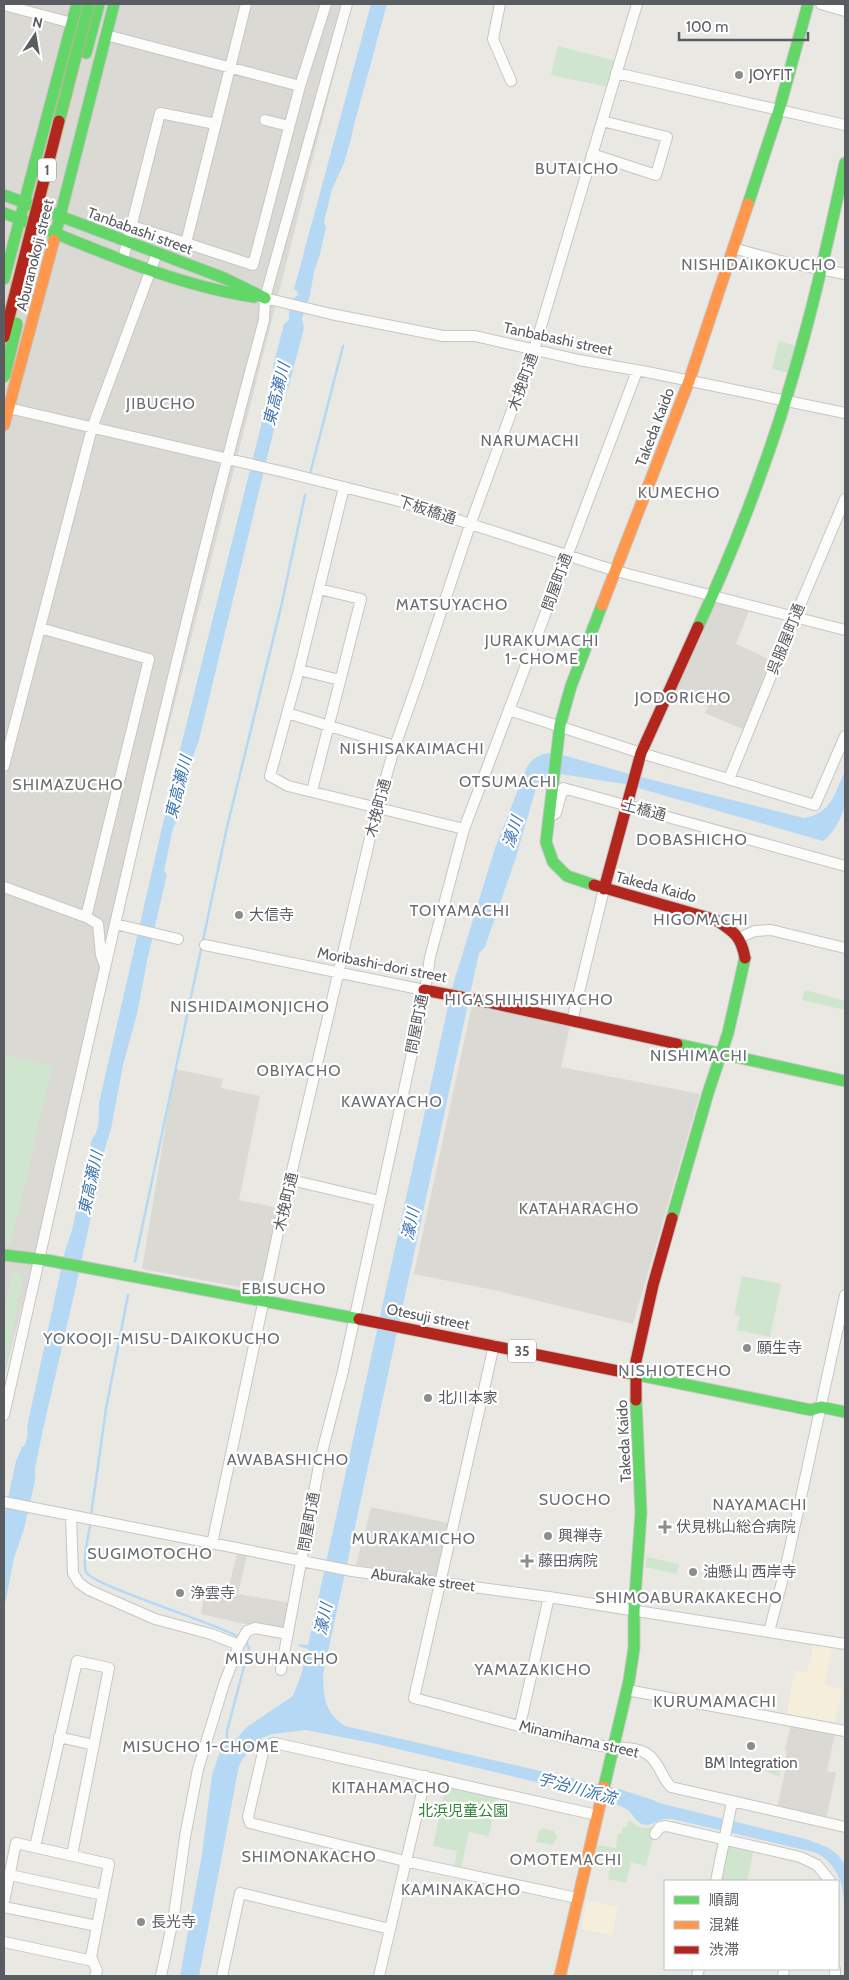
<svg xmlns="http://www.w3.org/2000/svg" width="849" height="1980" viewBox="0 0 849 1980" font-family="Cabin,'Noto Sans JP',sans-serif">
	<rect width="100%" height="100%" fill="#e9e8e3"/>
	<path fill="#f4eedb" d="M814,1641L833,1645L825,1685L842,1689L834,1727L786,1717L795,1670L807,1673Z
		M587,1900L618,1907L612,1936L581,1929Z"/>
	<path fill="#dad9d4" d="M4,4H352L4,1377Z
		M718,601L750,608L736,644L773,661L745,730L705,713L708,707L672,690L711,606Z
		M472,1005L570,1025L561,1067L700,1094L633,1324L494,1290L414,1274Z
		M175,1069L223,1079L221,1088L260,1096L239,1200L283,1209L263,1291L142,1269Z
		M371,1507L448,1523L436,1577L356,1565Z
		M237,1553L247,1555L238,1594L290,1603L285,1630L240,1623L201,1614L206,1587L228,1591Z
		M791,1724L835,1733L827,1771L836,1773L826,1819L777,1809L787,1762L785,1761L787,1751H785Z"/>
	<path fill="#d0e5ce" d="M558,46L616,61L608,87L551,75Z
		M779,341L797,346L790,373L772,369Z
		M805,990L845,1001V1010L802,1000Z
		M4,1055L52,1066L11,1244L4,1243Z
		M13,1271L23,1275L4,1376V1312Z
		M742,1276L781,1284L770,1337L737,1330L740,1316L734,1315Z
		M647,1557L679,1564L677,1574L645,1567Z
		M765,1758L783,1762L779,1777L759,1768L760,1759Z
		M446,1786L497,1797L489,1836L469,1832L461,1869L454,1868L457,1851L433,1846Z
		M629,1819C636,1828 646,1831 656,1824L646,1866L631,1862L626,1883L608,1879L613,1857L596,1854L598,1845L616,1848L618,1833L621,1834L623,1827H626Z
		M542,1828L554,1831L557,1837L553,1845L536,1842L539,1831Z
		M731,1844L754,1849L747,1881L719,1880L726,1848Z"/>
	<path fill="#b5d9f5" d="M371,4H387L354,125L351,139L344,163L332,189L324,222L326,227L320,254L314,272L310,295L302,319L304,328L288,389L281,402L276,421L199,740L192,759L181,811L173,828L164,871L167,874L147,961L137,1014L123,1065L111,1129L95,1180L100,1182L93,1207L76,1286L42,1434L35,1468V1481L24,1529L14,1558L4,1609V1517L16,1461L22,1447L25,1445L28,1434L27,1427L65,1251L72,1230L92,1139C100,1131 99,1114 99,1103L177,762L272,382L273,366L284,324L289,320C289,312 290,299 298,295L297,291L294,289Z
		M549,753L563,755L629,774L804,818C832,813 834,794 845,771C845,782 846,793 845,804C844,814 832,836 823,841L624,784L561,774L548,777L536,788L516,857L485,947L479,953L323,1675C324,1698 324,1712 345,1726L619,1789L653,1800L659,1803L806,1839L829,1848L837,1854L845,1864V1938C844,1904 849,1872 817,1853L672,1819C657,1817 655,1825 646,1825C637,1825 634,1815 628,1810C622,1806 615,1805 611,1800L377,1744L306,1730L272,1734L262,1738L243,1758L239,1766L199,1976H180L202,1854L212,1775L222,1746L229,1747L247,1727L293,1696L301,1675L308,1649L299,1646V1644L308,1645L452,988L495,848L527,767C533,758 538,755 549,753Z"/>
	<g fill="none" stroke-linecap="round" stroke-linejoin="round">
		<path stroke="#b5d9f5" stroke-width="2.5" d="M310,474L343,346
			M135,1261L227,827L281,607L305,495
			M91,1515L106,1409L128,1295
			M90,1526C88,1537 82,1562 86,1572C93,1586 219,1624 241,1638
			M227,1750V1731L249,1648L246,1641"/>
		<g stroke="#c6c6c5" stroke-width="12">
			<path id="street" d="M500,4L493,39L511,81
				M821,4L845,11
				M4,5L72,23
				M106,35L300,86
				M616,73L845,125
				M265,120L289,126
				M592,154L656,175L667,137L602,121
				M132,226L186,243L246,4
				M186,243L253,265L300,86L326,4
				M733,248L780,261L845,274
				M123,259L160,113L216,124
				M265,298L331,314L443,336H475L579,360L647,372L845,413
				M4,407L284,472L399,501L616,571L845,630
				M344,487L299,670L270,776L288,786L464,829
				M40,628L149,659L86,917
				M299,670L340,680
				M509,710L641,753L815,805L845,736
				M287,713L395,746
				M4,766L92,428L157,253
				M729,779L795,617L845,499
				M312,791L361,599L319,589
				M549,817L556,813L563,788L845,866
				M4,887L86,917L98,924L101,955L105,966
				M115,924L178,939
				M739,938L755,931L771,930L845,948
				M205,945L424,990
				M572,1021L604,889
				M291,1180L380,1201
				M494,1345L414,1698C477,1714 539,1733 602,1746C617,1749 637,1745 650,1756C660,1765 662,1778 671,1787L845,1827
				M4,1415C87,1049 166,682 264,320L265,298L347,4
				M4,1502L352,1571L549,1597L845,1644
				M71,1516L73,1573L79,1583L89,1590L155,1619L211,1634L239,1645
				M212,1544L283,1209L377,808L395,746L418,681L470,525L534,350L637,4
				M769,1632L786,1566L845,1295
				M281,1670L320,1460L343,1371L424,998L430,957L464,829L637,371
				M627,1690L845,1731
				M520,1725L549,1597
				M59,1737L94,1745
				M655,1834L660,1827L666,1826L800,1857L817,1865L830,1881
				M35,1847L77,1661L109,1668L72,1855
				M10,1875L103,1895
				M716,1881L732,1802
				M577,1898L405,1861L250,1823L248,1817L264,1748L273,1743L279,1744L597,1815
				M4,1902L16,1843L109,1864L91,1957L97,1971L95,1976
				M4,1907L97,1926
				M4,1942L93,1961
				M835,1969V1976
				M161,1976L174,1915L185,1837L198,1769L224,1684L239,1645L247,1631L255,1628L288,1634
				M222,1976L240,1893L390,1929
				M379,1976L426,1776
				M697,1976L699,1969
				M783,1976L784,1969"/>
		</g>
		<g stroke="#c5c5c3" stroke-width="13">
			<path id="fast" d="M86,53L99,4
				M4,195L224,278L265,298
				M748,204L779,110L808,4
				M4,213C85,244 167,284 254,297
				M54,240L114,4
				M4,279L77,4
				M698,627C722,575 744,522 763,468C799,369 823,266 845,163
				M594,885L567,876L553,862L546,842L560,725L571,686L602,605
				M677,1044L845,1081
				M672,1218L708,1093L728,1033L745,958
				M4,1255L46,1260L359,1319
				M628,1373L811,1410L821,1407L845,1412
				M604,1787L629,1681L634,1648V1611L641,1513L636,1400"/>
		</g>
		<g stroke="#c5c5c3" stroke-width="13">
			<path id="slow" d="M4,425L54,240
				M602,605L689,381L748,204
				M560,1976L604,1787"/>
		</g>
		<g stroke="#c5c5c3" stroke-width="13">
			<path id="jam" d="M594,885L716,920C734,932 741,936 745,958
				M604,889L641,753L698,627
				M424,990L487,1002L677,1044
				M359,1319L628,1373
				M636,1400V1361L653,1285L672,1218"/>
		</g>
		<use href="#street" stroke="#fcfcfb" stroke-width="10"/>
		<use href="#fast" stroke="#63d668" stroke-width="11"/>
		<use href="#slow" stroke="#ff974d" stroke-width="11"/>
		<use href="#jam" stroke="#b3261e" stroke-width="11"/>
		<g stroke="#bfb291" stroke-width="13" stroke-linecap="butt">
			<path id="fast-bridge" d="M59,121L89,4
				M4,377L17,323"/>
		</g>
		<g stroke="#bfb291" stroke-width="13" stroke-linecap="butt">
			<path id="jam-bridge" d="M4,337L59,121"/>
		</g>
		<use href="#fast-bridge" stroke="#63d668" stroke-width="11"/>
		<use href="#jam-bridge" stroke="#b3261e" stroke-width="11"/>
	</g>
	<g fill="#8b8d8e" stroke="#fff" stroke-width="2">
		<circle cx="739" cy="75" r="5"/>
		<circle cx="239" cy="915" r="5"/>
		<circle cx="747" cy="1348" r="5"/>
		<circle cx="428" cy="1398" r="5"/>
		<path d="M662.5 1519.5h5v5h5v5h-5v5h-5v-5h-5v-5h5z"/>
		<circle cx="548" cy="1536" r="5"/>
		<path d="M524.5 1553.5h5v5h5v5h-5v5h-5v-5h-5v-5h5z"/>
		<circle cx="693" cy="1572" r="5"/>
		<circle cx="180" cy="1593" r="5"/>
		<circle cx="751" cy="1746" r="5"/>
		<circle cx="141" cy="1922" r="5"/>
	</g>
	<g text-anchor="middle" stroke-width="4.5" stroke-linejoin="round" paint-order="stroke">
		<g fill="#fff" stroke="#8b8d90" stroke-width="1">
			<rect x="38" y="158.5" width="18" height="23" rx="4"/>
			<rect x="508" y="1339.5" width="28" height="23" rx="4"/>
		</g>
		<g font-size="14" font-weight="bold" fill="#595c61">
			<text x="47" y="175">1</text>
			<text x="522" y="1356">35</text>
		</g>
		<g font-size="15" fill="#595c61" stroke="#fff" text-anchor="start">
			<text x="749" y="80">JOYFIT</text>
			<text x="249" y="920">大信寺</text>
			<text x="757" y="1353">願生寺</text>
			<text x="438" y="1403">北川本家</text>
			<text x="676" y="1532">伏見桃山総合病院</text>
			<text x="558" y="1541">興禅寺</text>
			<text x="538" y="1566">藤田病院</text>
			<text x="703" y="1577">油懸山 西岸寺</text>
			<text x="190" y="1598">浄雲寺</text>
			<text x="751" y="1768" text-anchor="middle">BM Integration</text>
			<text x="151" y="1927">長光寺</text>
		</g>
		<g font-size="15" fill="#595c61" stroke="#fff">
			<text transform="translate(140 231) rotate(20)" y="5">Tanbabashi street</text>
			<text transform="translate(35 255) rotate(-76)" y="5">Aburanokoji street</text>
			<text transform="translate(558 339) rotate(12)" y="5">Tanbabashi street</text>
			<text transform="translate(523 382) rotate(-70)" y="5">木挽町通</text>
			<text transform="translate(655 427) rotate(-69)" y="5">Takeda Kaido</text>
			<text transform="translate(427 510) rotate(18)" y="5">下板橋通</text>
			<text transform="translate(557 582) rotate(-70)" y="5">問屋町通</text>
			<text transform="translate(786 639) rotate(-68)" y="5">呉服屋町通</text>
			<text transform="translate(378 808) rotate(-75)" y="5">木挽町通</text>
			<text transform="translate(644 810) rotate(15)" y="5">土橋通</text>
			<text transform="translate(656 887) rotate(15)" y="5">Takeda Kaido</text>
			<text transform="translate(382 965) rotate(11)" y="5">Moribashi-dori street</text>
			<text transform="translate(417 1024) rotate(-79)" y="5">問屋町通</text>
			<text transform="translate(286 1202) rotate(-77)" y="5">木挽町通</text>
			<text transform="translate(428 1317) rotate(11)" y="5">Otesuji street</text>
			<text transform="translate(624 1441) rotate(-93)" y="5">Takeda Kaido</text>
			<text transform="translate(309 1522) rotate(-80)" y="5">問屋町通</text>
			<text transform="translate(423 1580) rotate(7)" y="5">Aburakake street</text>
			<text transform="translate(579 1739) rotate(13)" y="5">Minamihama street</text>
		</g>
		<g font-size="15" fill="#36833a" stroke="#fff">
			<text x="463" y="1816">北浜児童公園</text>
		</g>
		<g font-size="16" letter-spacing="1" fill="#6a6e73" stroke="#fff">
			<text x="577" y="174">BUTAICHO</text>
			<text x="759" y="270">NISHIDAIKOKUCHO</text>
			<text x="161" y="409">JIBUCHO</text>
			<text x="530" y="446">NARUMACHI</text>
			<text x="679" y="498">KUMECHO</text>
			<text x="452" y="610">MATSUYACHO</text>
			<text x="542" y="646">JURAKUMACHI<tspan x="542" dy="18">1-CHOME</tspan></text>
			<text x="683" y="703">JODORICHO</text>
			<text x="412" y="754">NISHISAKAIMACHI</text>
			<text x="508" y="787">OTSUMACHI</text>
			<text x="68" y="790">SHIMAZUCHO</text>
			<text x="692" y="845">DOBASHICHO</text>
			<text x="460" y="916">TOIYAMACHI</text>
			<text x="701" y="925">HIGOMACHI</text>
			<text x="529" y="1005">HIGASHIHISHIYACHO</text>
			<text x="250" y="1012">NISHIDAIMONJICHO</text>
			<text x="699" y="1061">NISHIMACHI</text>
			<text x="299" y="1076">OBIYACHO</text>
			<text x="392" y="1107">KAWAYACHO</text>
			<text x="579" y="1214">KATAHARACHO</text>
			<text x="284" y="1294">EBISUCHO</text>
			<text x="162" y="1344">YOKOOJI-MISU-DAIKOKUCHO</text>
			<text x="675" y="1376">NISHIOTECHO</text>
			<text x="288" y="1465">AWABASHICHO</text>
			<text x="575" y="1505">SUOCHO</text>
			<text x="760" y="1510">NAYAMACHI</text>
			<text x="414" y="1544">MURAKAMICHO</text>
			<text x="150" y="1559">SUGIMOTOCHO</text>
			<text x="689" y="1603">SHIMOABURAKAKECHO</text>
			<text x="282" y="1664">MISUHANCHO</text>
			<text x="533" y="1675">YAMAZAKICHO</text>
			<text x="715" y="1707">KURUMAMACHI</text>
			<text x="201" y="1752">MISUCHO 1-CHOME</text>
			<text x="391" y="1793">KITAHAMACHO</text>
			<text x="309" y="1862">SHIMONAKACHO</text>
			<text x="566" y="1865">OMOTEMACHI</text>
			<text x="461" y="1895">KAMINAKACHO</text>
		</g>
		<g font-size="16" font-style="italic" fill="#3e74ae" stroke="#fff">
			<text transform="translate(276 394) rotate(-76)" y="6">東高瀬川</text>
			<text transform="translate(178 787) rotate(-76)" y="6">東高瀬川</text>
			<text transform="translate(512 832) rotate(-72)" y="6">濠川</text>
			<text transform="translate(90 1183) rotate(-78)" y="6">東高瀬川</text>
			<text transform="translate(410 1224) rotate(-78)" y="6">濠川</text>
			<text transform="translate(323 1619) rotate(-78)" y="6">濠川</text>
			<text transform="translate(577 1788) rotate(15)" y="6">宇治川派流</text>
		</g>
	</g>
	<rect width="849" height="1980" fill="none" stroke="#595c61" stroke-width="10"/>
	<rect x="664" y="1880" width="175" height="90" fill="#ffffff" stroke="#bdbec0"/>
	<rect x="674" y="1896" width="25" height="8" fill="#63d668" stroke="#bdbec0"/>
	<text x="709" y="1905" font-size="15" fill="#595c61">順調</text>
	<rect x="674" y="1921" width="25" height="8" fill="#ff974d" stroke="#bdbec0"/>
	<text x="709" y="1930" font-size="15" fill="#595c61">混雑</text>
	<rect x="674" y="1946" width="25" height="8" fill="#b3261e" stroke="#bdbec0"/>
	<text x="709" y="1955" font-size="15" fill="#595c61">渋滞</text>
	<g transform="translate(35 35) rotate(12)" stroke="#ffffff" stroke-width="4" paint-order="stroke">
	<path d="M0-4L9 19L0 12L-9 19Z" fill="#595c61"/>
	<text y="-8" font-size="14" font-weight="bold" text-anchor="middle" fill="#595c61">N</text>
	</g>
	<path d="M679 32v8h129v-8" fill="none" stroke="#595c61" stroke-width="2.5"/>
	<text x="686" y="32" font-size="15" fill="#595c61" stroke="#ffffff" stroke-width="4" paint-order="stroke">100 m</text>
</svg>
